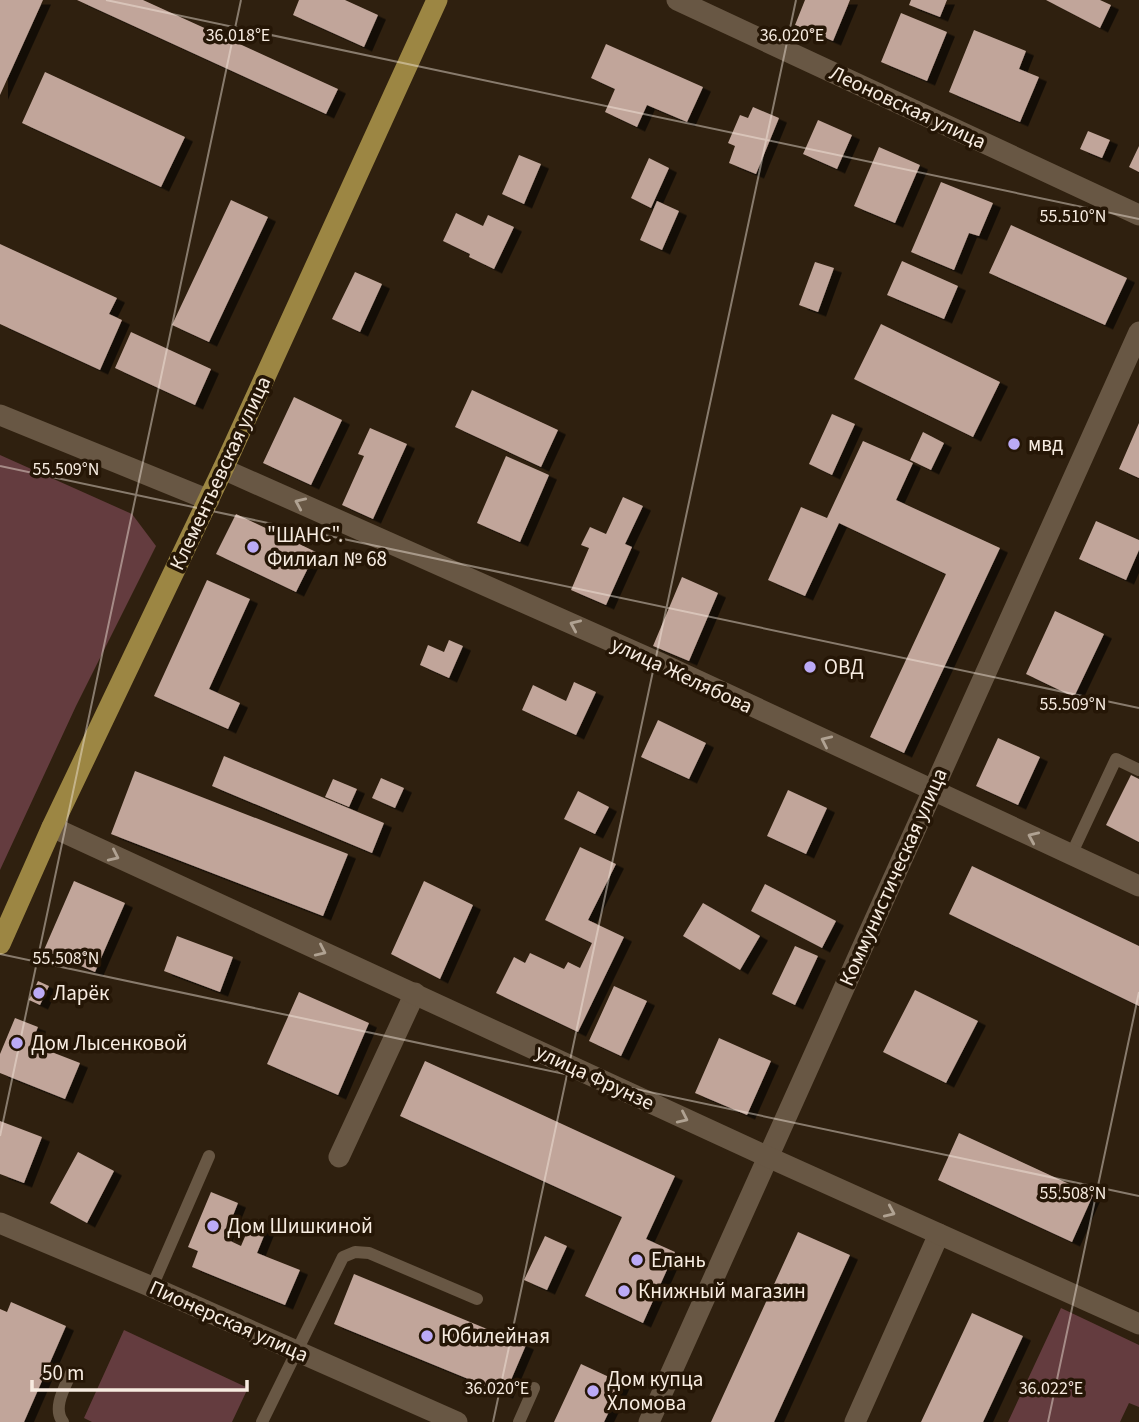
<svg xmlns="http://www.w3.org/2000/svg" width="1139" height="1422" viewBox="0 0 1139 1422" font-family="'Source Sans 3',sans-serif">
	<defs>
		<filter id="shadow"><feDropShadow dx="8" dy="4.5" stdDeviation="0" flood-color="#0009"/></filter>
	</defs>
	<rect width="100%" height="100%" fill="#2f200f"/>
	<path fill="#643c3f" d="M0,455L132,514L156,546L76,706L0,870Z
		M1061,1308L1139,1345V1407L1129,1403L1120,1422H1008Z
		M124,1330L248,1388L232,1422H92L84,1418Z"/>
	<path fill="#c1a59a" filter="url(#shadow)" d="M0,0H43L0,95Z
		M77,0H143L338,89L326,114Z
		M299,0H345L378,15L364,47L293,15Z
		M805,0H850L833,41L795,25Z
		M911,0H947L940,17L909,5Z
		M1046,0H1100L1111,5L1100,28Z
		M901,13L947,32L927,81L881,62Z
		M974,30L1026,51L1019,69L1039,77L1020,122L949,92Z
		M606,44L703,87L687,122L647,105L637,127L605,112L615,89L591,78Z
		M45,72L185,137L161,187L22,123Z
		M753,107L779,118L756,174L729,163L735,146L728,143L740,115L748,118Z
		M818,120L852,135L837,169L803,154Z
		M1088,131L1110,140L1102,158L1080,149Z
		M1139,146V172L1129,167Z
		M879,147L920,165L895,223L854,206Z
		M519,155L541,164L524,204L502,194Z
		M649,158L669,168L651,208L631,198Z
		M941,182L993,203L979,236L969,233L954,270L911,252Z
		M231,200L268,217L209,342L172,325Z
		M657,201L679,211L662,250L640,240Z
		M456,213L483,226L488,215L514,227L494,269L469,257L470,254L443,241Z
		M1011,225L1127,278L1105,325L989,273Z
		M0,244L117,298L109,314L122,320L100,370L0,324Z
		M902,261L958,286L944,319L887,295Z
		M815,262L834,268L818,312L799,305Z
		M355,272L382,284L360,332L332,319Z
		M881,324L1000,382L973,437L854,379Z
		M131,332L211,369L195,405L115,368Z
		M472,390L558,430L541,467L455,427Z
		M294,397L342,420L311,485L263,463Z
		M832,414L855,424L832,475L809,464Z
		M1139,423V478L1119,469Z
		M370,428L407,444L373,519L342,505L364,456L358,454Z
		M923,432L944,443L931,470L910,460Z
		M863,441L913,463L896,500L1000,548L904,753L870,737L946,574L839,523L805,596L768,580L801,507L827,518Z
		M506,456L549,475L520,542L477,523Z
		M623,497L643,506L625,544L632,547L606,605L571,590L589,548L581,545L590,527L606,534Z
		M236,514L316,552L296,592L216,554Z
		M1096,521L1139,540V550L1126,580L1079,559Z
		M682,577L718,593L689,661L653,646Z
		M207,580L250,599L209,689L240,703L228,729L154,696Z
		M1055,611L1104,634L1074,697L1026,674Z
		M449,640L463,646L449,678L420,665L428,645L444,652Z
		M574,682L596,692L576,735L522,710L533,685L566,701Z
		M658,720L706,743L689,779L641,757Z
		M998,738L1040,757L1018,805L976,786Z
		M224,756L384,823L372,853L212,786Z
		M135,771L348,854L323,916L111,834Z
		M1131,775L1139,779V842L1106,825Z
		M381,778L404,788L395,808L372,798Z
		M333,779L357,789L349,807L325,797Z
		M788,790L827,808L806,854L767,836Z
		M578,791L609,807L595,834L564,819Z
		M580,847L616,864L588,920L624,937L578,1032L496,993L514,957L525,963L530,953L564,969L568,962L580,968L592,943L545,920Z
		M972,866L1139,946V1006L949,914Z
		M74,881L125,903L95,972L44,950Z
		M424,881L473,905L440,979L391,954Z
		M765,884L836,921L822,948L751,911Z
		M703,903L760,936L740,970L683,936Z
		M177,936L233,957L220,992L164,971Z
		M795,946L818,956L795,1005L772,994Z
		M38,981L49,986L40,1005L29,1000Z
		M614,986L647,1001L621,1056L589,1041Z
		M915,990L978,1021L946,1083L883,1052Z
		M299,992L369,1023L338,1095L267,1064Z
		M15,1018L38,1027L31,1044L80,1063L65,1099L0,1073V1054Z
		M719,1038L771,1061L747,1115L695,1093Z
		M425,1061L675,1176L646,1239L675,1252L643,1323L585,1296L622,1217L400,1116Z
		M0,1121L42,1137L24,1183L0,1174Z
		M959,1133L1093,1195L1072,1242L938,1180Z
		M78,1152L114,1171L87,1223L50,1203Z
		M211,1192L238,1203L224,1238L241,1246L250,1225L266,1231L257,1253L300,1270L285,1305L192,1267L198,1251L188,1247Z
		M798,1232L850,1255L800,1365L774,1422H711Z
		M545,1236L567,1246L547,1290L524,1280Z
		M354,1274L526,1345L505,1394L334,1324Z
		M11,1302L66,1326L24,1422H0V1309L7,1312Z
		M972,1313L1023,1336L983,1422H921Z
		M581,1364L622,1383L616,1397L604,1422H554Z"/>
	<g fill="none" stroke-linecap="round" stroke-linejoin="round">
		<path stroke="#685744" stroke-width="12" d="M1071,855L1116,759L1139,770
			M152,1287L209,1156
			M63,1422C52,1408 65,1387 71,1373
			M262,1422L343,1257L355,1252L369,1253L477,1299
			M519,1422L534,1388"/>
		<path stroke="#685744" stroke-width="21" d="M339,1157L415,993
			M0,1223L152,1287L457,1422
			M649,1422L1139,332
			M855,1422L939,1234"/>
		<path stroke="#685744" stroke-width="21" d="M677,0L1139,215
			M0,415L209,500
			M223,469L660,663L1139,886
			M52,827L768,1157L1139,1324"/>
		<path stroke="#9c8643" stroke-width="21" d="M0,944L52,827L223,469L437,0"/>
	</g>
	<defs><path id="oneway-chevron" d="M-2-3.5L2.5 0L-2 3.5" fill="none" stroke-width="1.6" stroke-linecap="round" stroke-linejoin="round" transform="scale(1.75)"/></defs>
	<g stroke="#b0a292">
		<use href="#oneway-chevron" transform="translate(300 503) rotate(-156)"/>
		<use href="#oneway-chevron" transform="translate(575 625) rotate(-156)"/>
		<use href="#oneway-chevron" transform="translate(826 741) rotate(-155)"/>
		<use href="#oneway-chevron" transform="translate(1033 837) rotate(-156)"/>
		<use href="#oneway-chevron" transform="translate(114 856) rotate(25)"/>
		<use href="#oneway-chevron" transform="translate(321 951) rotate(25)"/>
		<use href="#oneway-chevron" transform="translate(683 1118) rotate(25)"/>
		<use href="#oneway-chevron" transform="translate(890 1212) rotate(24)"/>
	</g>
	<path fill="none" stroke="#f7ece1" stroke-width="2" stroke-opacity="0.45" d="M106,0L1139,219M0,466L1139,708M0,954L1139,1196M0,1136L241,0M493,1422L796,0M1048,1422L1139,992"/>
	<g fill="#bbaaf6" stroke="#251606" stroke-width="2.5">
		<circle cx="1014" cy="444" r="7"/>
		<circle cx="253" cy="547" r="7"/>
		<circle cx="810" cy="667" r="7"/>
		<circle cx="39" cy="993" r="7"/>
		<circle cx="17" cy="1043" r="7"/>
		<circle cx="213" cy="1226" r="7"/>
		<circle cx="637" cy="1260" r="7"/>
		<circle cx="624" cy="1291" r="7"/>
		<circle cx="427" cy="1336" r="7"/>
		<circle cx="593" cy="1391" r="7"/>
	</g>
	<g text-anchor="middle" stroke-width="7" stroke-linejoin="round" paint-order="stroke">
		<g font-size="21" fill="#f7ece1" stroke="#251606">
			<text transform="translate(908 107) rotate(25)" y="7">Леоновская улица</text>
			<text transform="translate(220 473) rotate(-65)" y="7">Клементьевская улица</text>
			<text transform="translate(682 675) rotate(25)" y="7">улица Желябова</text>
			<text transform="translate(893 877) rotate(-66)" y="7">Коммунистическая улица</text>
			<text transform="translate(595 1077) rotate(25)" y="7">улица Фрунзе</text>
			<text transform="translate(229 1321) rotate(24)" y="7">Пионерская улица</text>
		</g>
		<g font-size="21" fill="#f7ece1" stroke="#251606" text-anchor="start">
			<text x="1028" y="451">мвд</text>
			<text x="267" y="542">"ШАНС".<tspan x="267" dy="24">Филиал № 68</tspan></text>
			<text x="824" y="674">ОВД</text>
			<text x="53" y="1000">Ларёк</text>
			<text x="31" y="1050">Дом Лысенковой</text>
			<text x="227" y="1233">Дом Шишкиной</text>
			<text x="651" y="1267">Елань</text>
			<text x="638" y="1298">Книжный магазин</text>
			<text x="441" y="1343">Юбилейная</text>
			<text x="607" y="1386">Дом купца<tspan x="607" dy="24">Хломова</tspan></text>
		</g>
	</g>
	<g font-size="18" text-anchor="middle" fill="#f7ece1" stroke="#251606" stroke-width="7" stroke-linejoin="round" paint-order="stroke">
		<text x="238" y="41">36.018°E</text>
		<text x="792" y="41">36.020°E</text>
		<text x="1073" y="222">55.510°N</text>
		<text x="66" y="475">55.509°N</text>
		<text x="1073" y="710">55.509°N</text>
		<text x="66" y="964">55.508°N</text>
		<text x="1073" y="1199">55.508°N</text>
		<text x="497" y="1394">36.020°E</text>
		<text x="1051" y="1394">36.022°E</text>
	</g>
	<path d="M32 1380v10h215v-10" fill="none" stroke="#f7ece1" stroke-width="3.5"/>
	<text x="42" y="1380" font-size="21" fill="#f7ece1" stroke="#251606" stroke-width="5" paint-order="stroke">50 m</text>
</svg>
